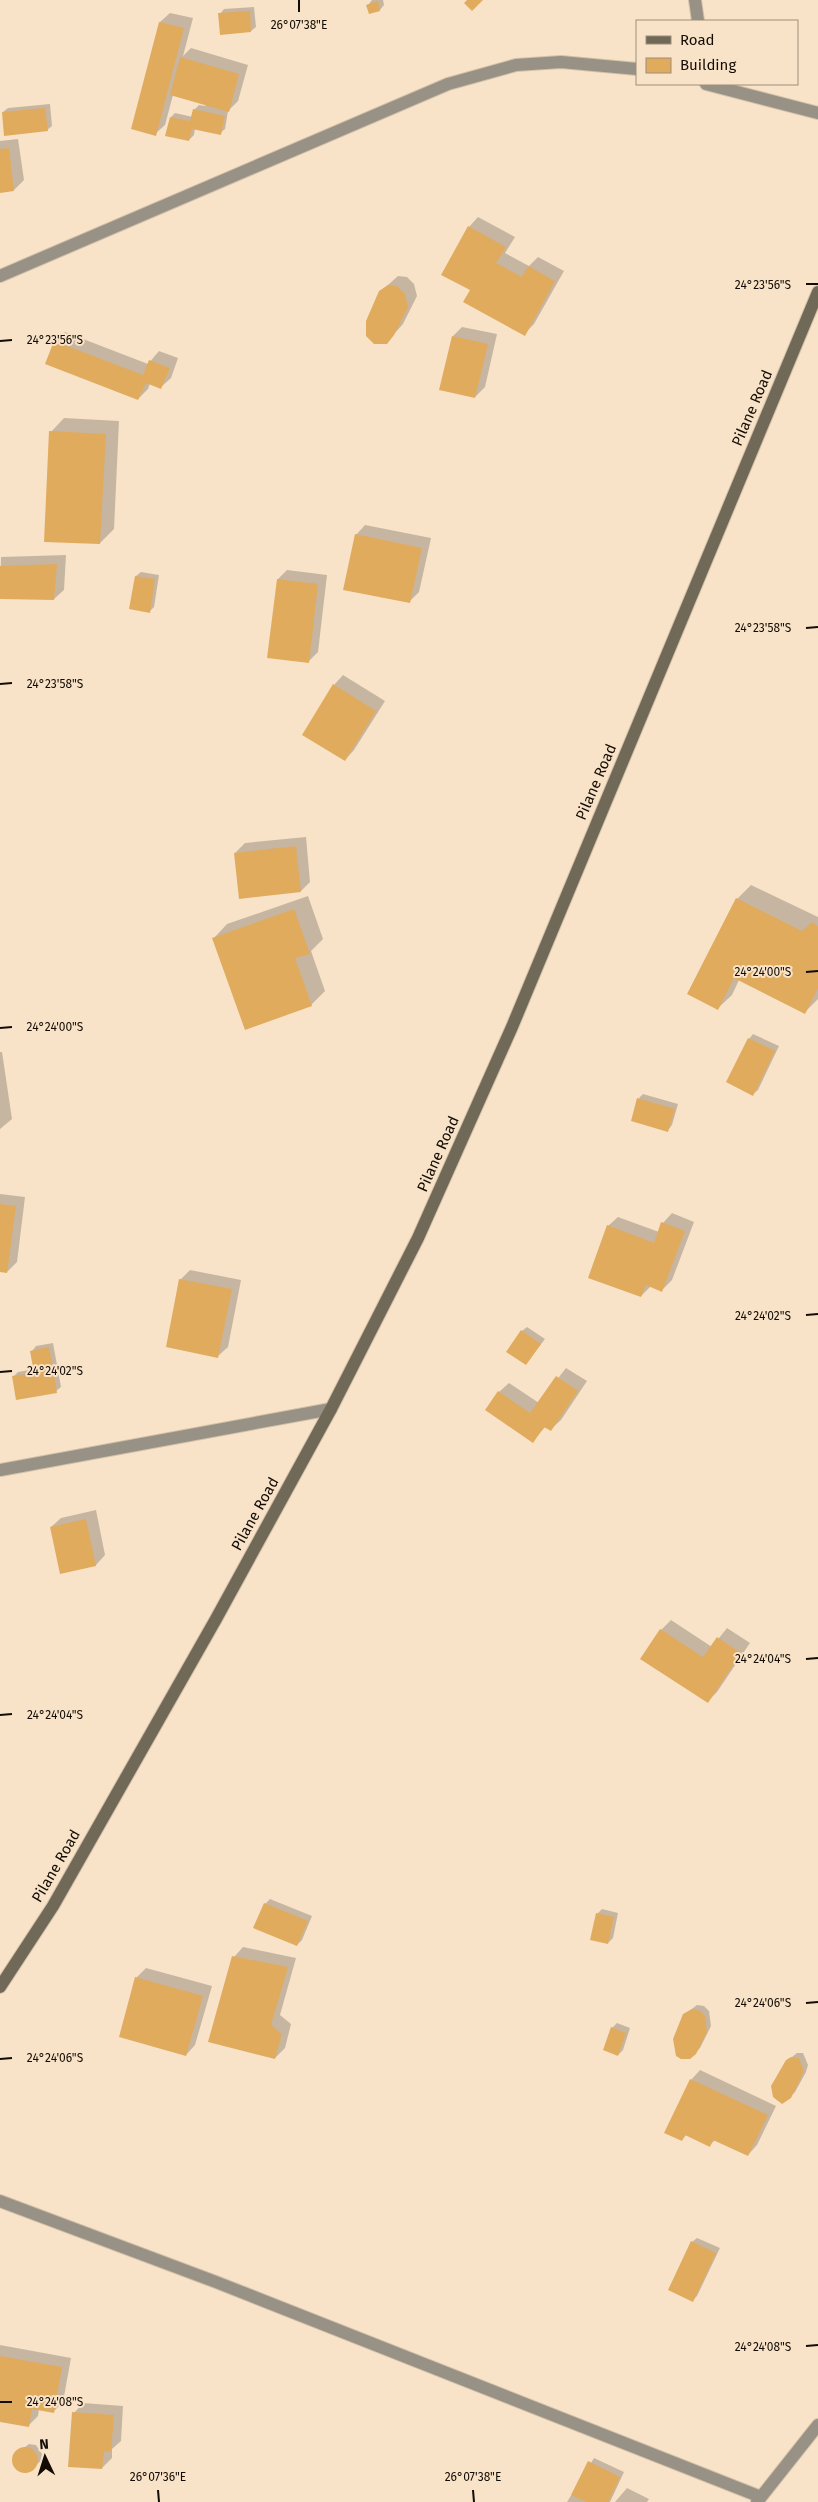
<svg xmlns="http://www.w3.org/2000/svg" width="818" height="2502" viewBox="0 0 818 2502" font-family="'Fira Sans',sans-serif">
	<rect width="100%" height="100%" fill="#f8e3c8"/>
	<path fill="#0003" d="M372,0H383L384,5L380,10L368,5Z
		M254,7L256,27L251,31L220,14L224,9Z
		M170,13L193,18L183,56L191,48L248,65L238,101L228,111L225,129L220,133L195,128L194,135L189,140L171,117L175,113L193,117L194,110L199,105L205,106L206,104L173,95L165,125L155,134L160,22Z
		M50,104L52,126L47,130L3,112L8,108Z
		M18,139L24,180L14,190L0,192V141Z
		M478,217L515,237L505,253L529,266L538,257L564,271L534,324L524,334L469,227Z
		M398,276L407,277L414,284L417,296L403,324L386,343L380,292Z
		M462,327L497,334L485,387L475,397L453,336Z
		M65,332L148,364L159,351L178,358L171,378L161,387L150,383L148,389L138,399L55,342Z
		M64,418L119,421L114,529L100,543L51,432Z
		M365,525L431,538L419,592L409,602L356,535Z
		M66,555L64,590L54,599L0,598L1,557Z
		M287,570L327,575L318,652L308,662L278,579Z
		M141,572L159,575L154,607L149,612L136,576Z
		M343,675L385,701L354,750L345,760L334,685Z
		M306,837L310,882L301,891L235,853L245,843Z
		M751,885L818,917V999L805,1012L739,980L732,995L718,1008L737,899Z
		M308,896L323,939L311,951L325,991L311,1005L214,938L227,924Z
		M753,1034L779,1046L758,1090L753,1094L749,1039Z
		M0,1052H2L12,1119L0,1129Z
		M643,1094L678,1104L672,1125L668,1130L639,1098Z
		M0,1194L25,1197L17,1262L7,1272L0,1271Z
		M672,1213L694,1222L672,1280L662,1290L651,1286L641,1296L608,1226L618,1217L659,1232L663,1223Z
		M190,1270L241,1280L228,1347L218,1356L180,1280Z
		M527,1327L545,1339L526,1364L522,1331Z
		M53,1343L61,1387L56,1391L14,1376L18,1372L35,1369L32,1351L36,1346Z
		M566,1368L587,1381L561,1420L551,1429L546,1426L533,1441L499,1392L509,1383L539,1403Z
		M96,1510L105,1555L96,1565L61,1572L51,1527L61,1518Z
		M671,1620L712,1647L727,1628L750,1643L717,1692L707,1702L642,1658L661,1630Z
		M270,1899L312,1916L302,1940L297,1945L265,1904Z
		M602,1909L618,1913L613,1938L608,1943L597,1914Z
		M243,1947L296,1958L280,2015L291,2024L285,2048L275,2058L234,1957Z
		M146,1968L212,1986L195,2045L186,2055L136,1978Z
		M697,2005L704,2006L709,2011L711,2026L700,2048L695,2053L684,2015Z
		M617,2023L630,2028L623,2050L618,2055L612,2028Z
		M797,2053H803L808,2065L806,2072L795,2092L786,2101H778L774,2097L787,2061Z
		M700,2070L776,2106L757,2145L748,2155L715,2140L710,2145L687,2134L682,2140L691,2080Z
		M697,2238L720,2248L697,2296L693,2300L692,2242Z
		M0,2345L71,2358L63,2402L54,2411L39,2409L38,2416L28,2426L0,2421Z
		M83,2403L123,2406L121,2441L112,2449V2458L102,2468L74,2413Z
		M29,2444L36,2445L42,2454L41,2461L26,2472L19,2469L14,2464L17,2453Z
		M594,2458L624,2472L610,2502H567Z
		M627,2488L649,2499L647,2502H615Z"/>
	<path fill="#e1ab5e" d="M467,0H483L472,11L464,3Z
		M378,1L380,11L369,14L366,5Z
		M250,11L251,32L220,35L218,13Z
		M159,22L184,28L156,136L131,129Z
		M180,57L239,74L229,112L170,95Z
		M45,108L48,131L4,136L2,112Z
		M193,109L225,116L221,135L192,129L189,141L165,136L170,117L190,121Z
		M9,148L14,191L0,193V149Z
		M468,226L506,247L496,263L522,277L528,266L555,281L525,336L463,302L470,290L441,275Z
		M388,285L397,286L405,294L408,307L394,335L387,344H374L366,336V321L379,291Z
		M452,336L488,344L475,398L439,390Z
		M54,341L143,375L149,360L170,368L161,389L146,383L138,400L45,364Z
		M49,431L106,434L100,544L44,542Z
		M355,534L422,548L410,603L343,590Z
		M57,564L54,600L0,599V566Z
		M135,576L155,579L150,613L129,609Z
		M277,579L318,584L309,663L267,658Z
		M333,684L376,711L345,761L302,735Z
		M296,846L301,892L239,899L234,853Z
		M736,898L802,931L812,922L818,926V988L805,1014L734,978L718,1010L687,994Z
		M294,909L310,954L295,958L312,1006L245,1030L212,938Z
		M748,1038L775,1051L753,1096L726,1082Z
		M637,1098L675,1109L668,1132L631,1121Z
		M0,1204L16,1206L7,1273L0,1272Z
		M661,1222L685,1231L662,1292L646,1285L641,1297L588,1278L607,1225L654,1243Z
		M179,1279L232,1289L218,1358L166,1347Z
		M521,1330L541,1344L526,1365L506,1352Z
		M49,1347L57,1393L16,1400L12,1376L34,1373L30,1351Z
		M556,1376L578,1391L551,1431L544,1427L533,1443L485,1410L498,1391L530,1413Z
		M86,1519L96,1566L60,1574L50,1527Z
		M660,1629L703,1657L717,1637L741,1653L708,1703L640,1659Z
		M264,1903L308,1921L297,1946L253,1928Z
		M596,1913L614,1917L608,1944L590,1940Z
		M232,1956L288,1967L271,2025L282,2034L275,2059L208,2042Z
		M135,1977L203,1996L186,2056L119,2037Z
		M692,2009L700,2011L705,2016L707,2032L696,2054L690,2059H681L676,2056L673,2039L683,2014Z
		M611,2027L626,2033L618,2056L603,2050Z
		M791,2057L799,2058L804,2071L791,2098L782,2104L773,2097L771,2086L786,2060Z
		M690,2079L768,2115L748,2156L713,2140L710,2147L685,2135L682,2141L664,2133Z
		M691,2241L716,2253L693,2302L668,2290Z
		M0,2356L62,2367L54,2413L32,2409L29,2427L0,2422Z
		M72,2412L114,2415L111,2452L104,2451L102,2469L68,2467Z
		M12 2460a13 13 0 1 1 26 0a13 13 0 1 1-26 0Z
		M588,2461L620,2477L608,2502H586L571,2495Z"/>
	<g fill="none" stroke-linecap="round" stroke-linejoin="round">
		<g stroke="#d3c1a9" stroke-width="14">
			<path id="minor" d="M695,0L698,21
				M0,1470L331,1409
				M0,2201L216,2282L761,2497
				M757,2502L818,2425"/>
		</g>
		<g stroke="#d3c1a9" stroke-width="14">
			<path id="tertiary" d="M706,84L818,113
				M0,276L448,84L516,65L561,62L637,69"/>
		</g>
		<g stroke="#d3c1a9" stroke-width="14">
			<path id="secondary" d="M0,1987L53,1906L216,1619L331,1409L418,1238L512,1027L818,292"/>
		</g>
		<use href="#minor" stroke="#979285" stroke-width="12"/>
		<use href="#tertiary" stroke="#979285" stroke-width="12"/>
		<use href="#secondary" stroke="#716957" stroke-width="12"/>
	</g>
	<path fill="none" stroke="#130c04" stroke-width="2" d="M299,0V12M806,284H818M0,341L12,340M806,628L818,627M0,684L12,683M806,972L818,971M0,1028L12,1027M806,1315L818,1314M0,1372L12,1371M806,1659L818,1658M0,1715L12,1714M806,2003L818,2002M0,2059L12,2058M806,2346L818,2345M0,2402H12M158,2490L159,2502M473,2490L474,2502"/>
	<g text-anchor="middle" stroke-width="4" stroke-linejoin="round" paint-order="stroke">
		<g font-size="15" fill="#130c04" stroke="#f8e3c8">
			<text transform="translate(752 408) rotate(-67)" y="5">Pilane Road</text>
			<text transform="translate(596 782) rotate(-67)" y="5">Pilane Road</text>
			<text transform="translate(438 1154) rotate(-66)" y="5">Pilane Road</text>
			<text transform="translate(255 1514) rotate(-61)" y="5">Pilane Road</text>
			<text transform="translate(56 1866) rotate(-60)" y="5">Pilane Road</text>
		</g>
	</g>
	<g font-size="12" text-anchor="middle" fill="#130c04" stroke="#f8e3c8" stroke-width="4" stroke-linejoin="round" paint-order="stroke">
		<text x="299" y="29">26°07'38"E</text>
		<text x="763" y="289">24°23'56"S</text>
		<text x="55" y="344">24°23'56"S</text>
		<text x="763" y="632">24°23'58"S</text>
		<text x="55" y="688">24°23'58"S</text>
		<text x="763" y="976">24°24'00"S</text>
		<text x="55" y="1031">24°24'00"S</text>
		<text x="763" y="1320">24°24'02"S</text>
		<text x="55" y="1375">24°24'02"S</text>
		<text x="763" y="1663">24°24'04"S</text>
		<text x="55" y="1719">24°24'04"S</text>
		<text x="763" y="2007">24°24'06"S</text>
		<text x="55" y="2062">24°24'06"S</text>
		<text x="763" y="2351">24°24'08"S</text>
		<text x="55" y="2406">24°24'08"S</text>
		<text x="158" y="2481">26°07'36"E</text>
		<text x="473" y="2481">26°07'38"E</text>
	</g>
	<rect x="636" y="20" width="162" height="65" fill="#f8e3c8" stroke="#9c8d7a"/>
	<rect x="646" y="36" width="25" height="8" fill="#716957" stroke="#9c8d7a"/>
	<text x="680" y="45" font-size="15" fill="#130c04">Road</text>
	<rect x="646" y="58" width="25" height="15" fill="#e1ab5e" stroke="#9c8d7a"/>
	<text x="680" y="70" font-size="15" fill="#130c04">Building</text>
	<g transform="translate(45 2457) rotate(356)" stroke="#f8e3c8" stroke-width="4" paint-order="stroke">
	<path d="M0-4L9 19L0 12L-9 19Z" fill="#130c04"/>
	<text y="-8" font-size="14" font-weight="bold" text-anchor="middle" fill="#130c04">N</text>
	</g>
</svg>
